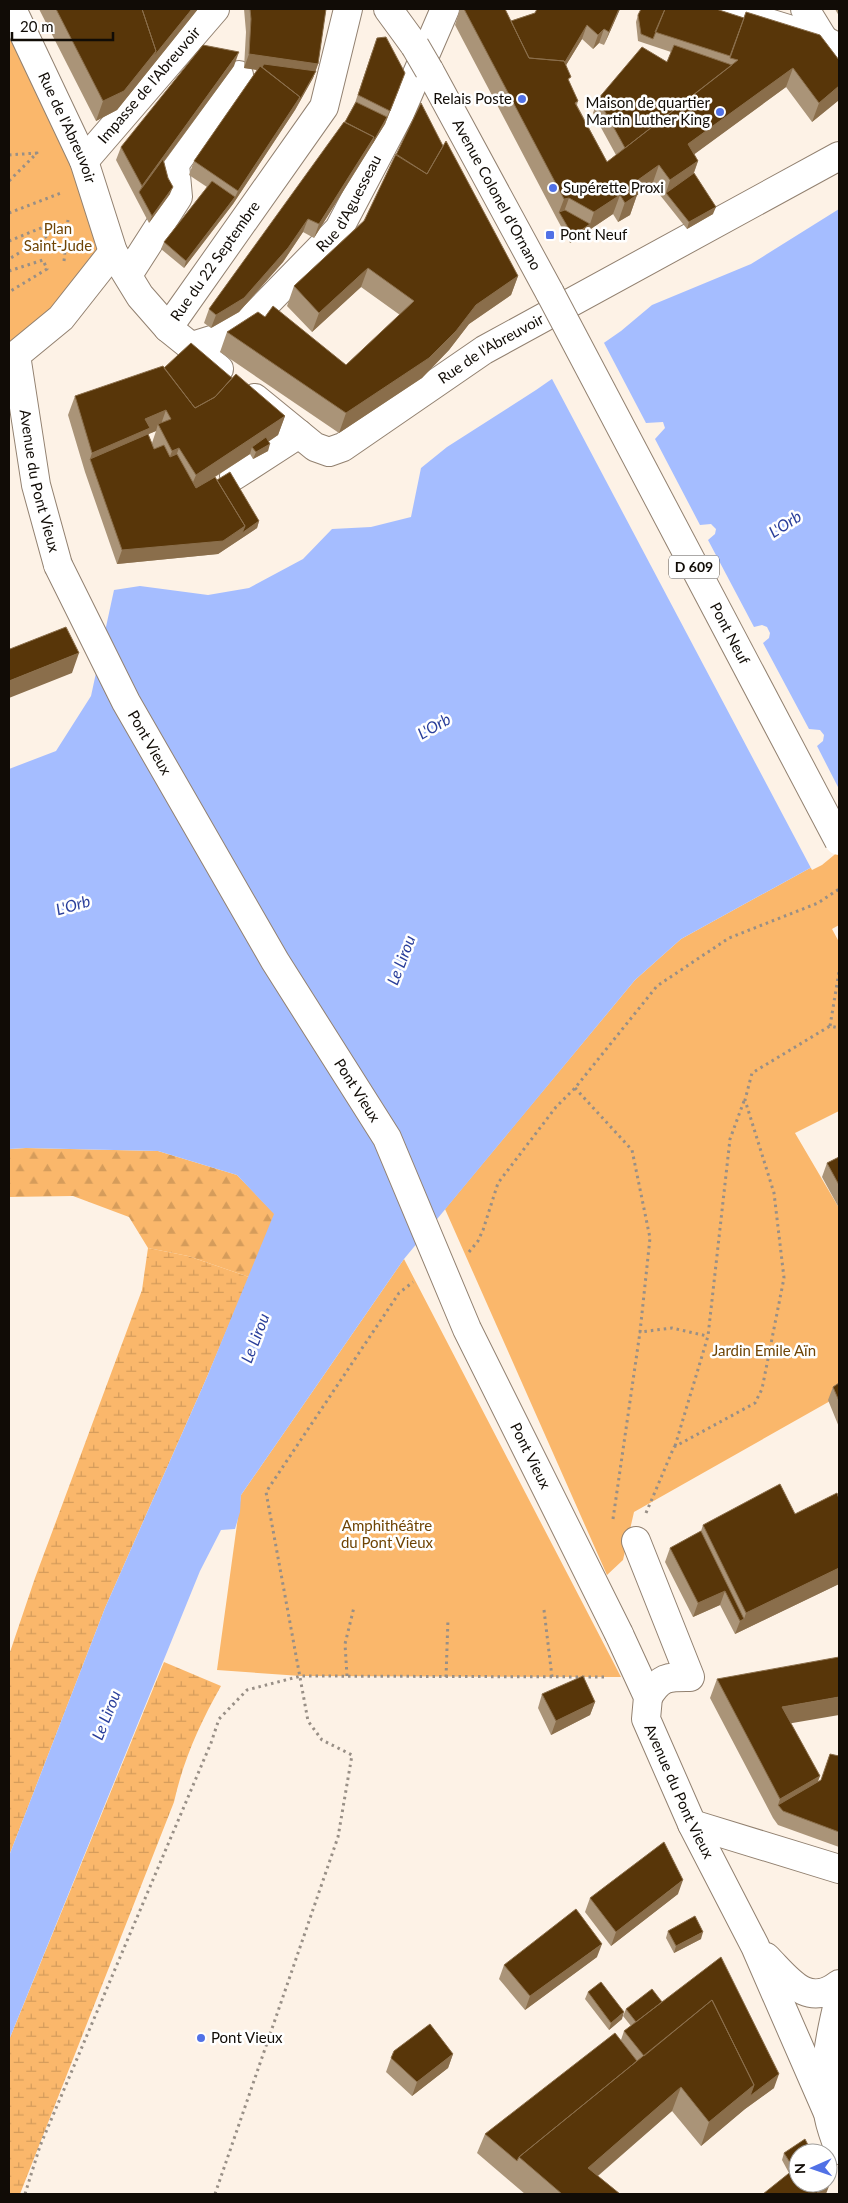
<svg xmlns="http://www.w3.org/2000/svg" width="848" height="2203" viewBox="0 0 848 2203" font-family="Lato,sans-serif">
	<defs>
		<pattern id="forest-firs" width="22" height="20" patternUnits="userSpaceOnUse" patternTransform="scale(1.25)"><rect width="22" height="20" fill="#fab76b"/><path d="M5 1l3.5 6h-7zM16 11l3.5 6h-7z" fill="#d59c5b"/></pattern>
		<pattern id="wetland-marsh" width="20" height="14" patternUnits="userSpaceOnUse" patternTransform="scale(1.25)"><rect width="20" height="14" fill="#fab76b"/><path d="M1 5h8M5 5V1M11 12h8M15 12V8" fill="none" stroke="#d59c5b"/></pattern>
	</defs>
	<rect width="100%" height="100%" fill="#fdf2e6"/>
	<path fill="#fab76b" d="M 9,13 L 113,252 L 9,356 Z
		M 839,847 L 839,925 L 832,929 L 839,942 L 839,1111 L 795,1133 L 839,1208 L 839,1396 L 634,1512 L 623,1560 L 607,1575 L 445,1209 L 635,980 L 681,939 L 821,862 Z
		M 404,1259 L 621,1677 L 301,1676 L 217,1670 L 241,1495 Z"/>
	<path fill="url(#forest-firs)" d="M 26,1148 L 158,1151 L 237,1175 L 275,1214 L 249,1277 L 188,1256 L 148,1248 L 129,1217 L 73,1196 L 9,1197 L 9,1149 Z"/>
	<path fill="url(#wetland-marsh)" d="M 148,1248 L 188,1256 L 249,1277 L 207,1377 L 105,1608 L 9,1856 L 9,1655 L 35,1578 L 142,1290 Z
		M 164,1662 L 221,1686 C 200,1723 183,1761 174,1802 L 20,2194 L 9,2194 L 9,2040 Z"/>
	<path fill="#a5bdff" d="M 839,209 L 839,847 L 821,862 L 681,939 L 635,980 L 404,1259 L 241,1495 L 240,1512 L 235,1529 L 221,1530 L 200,1571 L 9,2040 L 9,1856 L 105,1608 L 207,1377 L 274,1214 L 237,1175 L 158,1151 L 26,1148 L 9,1149 L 9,769 L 56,751 L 91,696 L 114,590 L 140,586 L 208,595 L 249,588 L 303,559 L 332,529 L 371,527 L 411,517 L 421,468 L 447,447 L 536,390 L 621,331 L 652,305 L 751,264 Z"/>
	<path fill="#fdf2e6" d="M 603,341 L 646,423 L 663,422 L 665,428 L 655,439 L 700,525 L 711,524 L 716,529 L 715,534 L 708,540 L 754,627 L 762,625 L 767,627 L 770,633 L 769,638 L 763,643 L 809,729 L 820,730 L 824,735 L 823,741 L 817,746 L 839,789 L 839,851 L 822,865 L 812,870 L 551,377 Z"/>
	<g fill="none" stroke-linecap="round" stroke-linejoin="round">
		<g stroke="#928170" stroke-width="30">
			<g id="minor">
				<path id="s1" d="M 12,9 L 84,161 L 113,252 L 140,296 L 168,328 L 219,369"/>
				<path d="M 723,9 L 824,40 L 839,48"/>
				<path d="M 805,9 L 824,40"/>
				<path id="s2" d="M 84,161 L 215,9"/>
				<path d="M 128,275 L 178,197 L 175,164 L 239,75"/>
				<path id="s3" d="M 168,328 L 324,107 L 348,9"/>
				<path id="s4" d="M 192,346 L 224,336 L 254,316 L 339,229 L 400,113 L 445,9"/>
				<path id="s5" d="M 16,355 L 36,485 L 58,565"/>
				<path d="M 9,372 L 16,355 L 61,318 L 113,252"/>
				<path id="s6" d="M 255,398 L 315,447 L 329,452 L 343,447 L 484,350 L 839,156"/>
				<path d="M 234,476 L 299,434"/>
				<path d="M 636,1541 L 690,1677 C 668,1677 661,1676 648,1697"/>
				<path id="s7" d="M 619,1634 L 648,1697 L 646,1719 L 692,1824 L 755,1946 L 827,2111"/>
				<path d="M 692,1824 L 839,1869"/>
				<path d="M 766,1957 C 788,1979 807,2009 839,1984"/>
			</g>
		</g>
		<g stroke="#928170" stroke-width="30">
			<g id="major">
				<path d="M 388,9 L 415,46"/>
				<path id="s8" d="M 429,70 L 550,293"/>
				<path d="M 839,1999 C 830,2036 822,2074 828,2112 C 829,2124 835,2138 839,2150"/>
			</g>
		</g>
		<path stroke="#988f86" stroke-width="3" stroke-dasharray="2.5 4" stroke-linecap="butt" d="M 9,155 L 37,153 L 9,181
			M 9,213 L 61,193
			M 9,241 L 46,226 L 49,235 L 9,259
			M 64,261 L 68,220
			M 9,271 L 43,260 L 47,269 L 9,292
			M 830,1026 L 839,972
			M 575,1088 L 632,1150 L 650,1238 L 640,1332 L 672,1328 L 707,1336
			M 469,1252 L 478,1241 L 483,1230 L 498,1183 L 556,1107 L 575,1088 L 657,986 L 729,938 L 818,903 L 839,889
			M 675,1446 L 708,1336 L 730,1139 L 744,1101
			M 646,1513 L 674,1447 L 755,1403 L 762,1389 L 784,1278 L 774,1193 L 745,1100 L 752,1073 L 830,1026 L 839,1028
			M 613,1519 L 640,1332
			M 544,1610 L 552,1677
			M 347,1676 L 345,1644 L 354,1607
			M 446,1677 L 448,1619
			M 25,2194 L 40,2146 L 211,1743 L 219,1719 L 247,1690 L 301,1676 L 605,1677
			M 215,2194 L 338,1837 L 352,1755 L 322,1740 L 308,1721 L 266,1492 L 399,1293 L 413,1282"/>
		<use href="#minor" stroke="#fff" stroke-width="28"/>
		<use href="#major" stroke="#fff" stroke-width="28"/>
		<g stroke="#928170" stroke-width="30" stroke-linecap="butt">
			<g id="minor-bridge">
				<path id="s9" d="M 58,565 L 126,702 L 275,961 L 387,1138 L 467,1329 L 619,1634"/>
			</g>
		</g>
		<g stroke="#928170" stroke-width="30" stroke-linecap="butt">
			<g id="major-bridge">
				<path d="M 415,46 L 429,70"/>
				<path id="s10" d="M 550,293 L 839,841"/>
			</g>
		</g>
		<use href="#minor-bridge" stroke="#fff" stroke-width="28"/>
		<use href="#major-bridge" stroke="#fff" stroke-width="28"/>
	</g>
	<path fill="#aa9478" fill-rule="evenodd" d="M 39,9 L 198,9 L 117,110 L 96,121 Z
		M 244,9 L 326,9 L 318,64 L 313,78 L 295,110 L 233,204 L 184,268 L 161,249 L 164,242 L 207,187 L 189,175 L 194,161 L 257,70 L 244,68 L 246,32 Z
		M 460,9 L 505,9 L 511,21 L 535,13 L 537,9 L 620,9 L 604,45 L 599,43 L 593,49 L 582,39 L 566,65 L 569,82 L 578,101 L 577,105 L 607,162 L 616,155 L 593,113 L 598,99 L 667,62 L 671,52 L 638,41 L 636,22 L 638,15 L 839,60 L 839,100 L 812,122 L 786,87 L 694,154 L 698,161 L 694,173 L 713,214 L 687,229 L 652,185 L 637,195 L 630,215 L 618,222 L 613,214 L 570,243 L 557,219 L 455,25 Z
		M 835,9 L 839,9 L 839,16 Z
		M 372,52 L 400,87 L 385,124 L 314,238 L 303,232 L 283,262 L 239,312 L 211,328 L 204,323 L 209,309 L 345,122 L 355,103 Z
		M 234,66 L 164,162 L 170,194 L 149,223 L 116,160 L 121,147 Z
		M 443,146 L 518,276 L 511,295 L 469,324 L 449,350 L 422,378 L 339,433 L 220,352 L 227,332 L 265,317 L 346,365 L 400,315 L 361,287 L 312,332 L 287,306 L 294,286 Z
		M 164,368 L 232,378 L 285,416 L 278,435 L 269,441 L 268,451 L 253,459 L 250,454 L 215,477 L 217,480 L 259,521 L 257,528 L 218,554 L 117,564 L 85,472 L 68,415 L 75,396 ZM 156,431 L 152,443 L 148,434 Z
		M 839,1157 L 839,1208 L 822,1177 L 827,1163 Z
		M 839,1383 L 839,1427 L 828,1400 L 833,1387 Z
		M 839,1499 L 839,1584 L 735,1634 L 720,1605 L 693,1617 L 665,1562 L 670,1548 L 701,1531 L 703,1525 L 795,1514 Z
		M 717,1679 L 791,1724 L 818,1782 L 821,1781 L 830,1754 L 839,1756 L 839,1847 L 778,1825 L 773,1818 L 710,1698 Z
		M 542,1694 L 595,1702 L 590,1715 L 551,1735 L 538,1708 Z
		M 678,1894 L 611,1946 L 585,1912 L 590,1898 Z
		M 668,1931 L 701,1939 L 674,1953 L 666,1938 Z
		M 597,1957 L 525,2010 L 499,1979 L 504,1965 Z
		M 588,1992 L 622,2019 L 609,2030 L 585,1999 Z
		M 662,2002 L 774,2088 L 745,2109 L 701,2146 L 672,2111 L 598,2176 L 620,2194 L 525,2194 L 477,2153 L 485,2134 L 621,2040 L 624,2031 L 631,2026 L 623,2016 L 626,2009 Z
		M 453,2054 L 448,2068 L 412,2096 L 386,2072 L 391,2058 Z
		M 784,2153 L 826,2194 L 789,2173 L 782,2160 Z"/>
	<path fill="#8a6e4b" d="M 192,9 L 198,9 L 117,110 L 96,121 L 103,101 L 156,51 Z
		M 619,9 L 620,9 L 604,45 L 609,32 Z
		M 587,25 L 582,39 L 557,80 L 522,77 Z
		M 604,29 L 599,43 L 593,49 L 598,35 Z
		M 239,52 L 234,66 L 140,194 L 139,192 L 142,186 Z
		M 249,54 L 318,64 L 313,78 L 295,110 L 233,204 L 184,268 L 186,261 L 235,197 L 238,191 L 312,78 L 244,68 Z
		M 793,68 L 786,87 L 681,164 L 688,144 Z
		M 405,73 L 385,124 L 314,238 L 319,224 L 374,137 L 387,117 Z
		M 839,86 L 839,100 L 812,122 L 819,103 Z
		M 698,161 L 691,180 L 666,193 L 670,180 Z
		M 659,165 L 652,185 L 636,196 L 637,195 L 630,215 L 618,222 L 631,185 Z
		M 173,187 L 170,194 L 149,223 L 152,216 Z
		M 620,195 L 613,214 L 570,243 L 573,236 L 590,224 L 594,212 Z
		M 569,198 L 562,217 L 559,212 L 564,199 Z
		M 716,207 L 713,214 L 687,229 L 689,222 Z
		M 308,219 L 303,232 L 283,262 L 239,312 L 211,328 L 216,315 Z
		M 368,268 L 361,287 L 312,332 L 319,313 Z
		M 518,276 L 511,295 L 469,324 L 449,350 L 422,378 L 339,433 L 346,413 L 476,305 Z
		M 166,410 L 160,427 L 158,424 L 156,431 L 90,459 L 92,453 L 145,419 Z
		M 285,416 L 278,435 L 255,451 L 252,447 L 250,454 L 188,494 L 196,475 Z
		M 270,444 L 268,451 L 253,459 L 256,452 Z
		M 179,448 L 172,467 L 165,470 L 172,451 Z
		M 259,521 L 257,528 L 218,554 L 117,564 L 122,550 L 245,526 Z
		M 79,653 L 72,673 L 9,698 L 9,681 Z
		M 839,1568 L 839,1584 L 735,1634 L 740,1621 L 744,1619 L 746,1613 Z
		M 725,1591 L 720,1605 L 693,1617 L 698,1603 Z
		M 839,1697 L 839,1715 L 775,1726 L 782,1707 Z
		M 595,1702 L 590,1715 L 551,1735 L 556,1721 Z
		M 820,1776 L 813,1796 L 778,1805 L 780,1799 Z
		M 683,1880 L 678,1894 L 611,1946 L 616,1932 Z
		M 703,1932 L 701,1939 L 674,1953 L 676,1946 Z
		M 602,1944 L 597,1957 L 525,2010 L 530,1996 Z
		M 624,2012 L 622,2019 L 609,2030 L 611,2023 Z
		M 453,2054 L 448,2068 L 412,2096 L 417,2082 Z
		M 779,2074 L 774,2088 L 745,2109 L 701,2146 L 709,2122 L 754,2085 Z
		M 681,2087 L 672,2111 L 579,2192 L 588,2168 Z
		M 831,2181 L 826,2194 L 816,2194 Z"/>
	<path fill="#583609" stroke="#8a6e4b" d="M 56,9 L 142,9 L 156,51 L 124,91 L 103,101 Z
		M 142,9 L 192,9 L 154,56 L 156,51 Z
		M 250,9 L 326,9 L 318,64 L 249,54 L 251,19 Z
		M 464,9 L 505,9 L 529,58 L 564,61 L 571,77 L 568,79 L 578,101 L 575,103 L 607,162 L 738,60 L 730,58 L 746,12 L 820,35 L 839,60 L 839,86 L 819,103 L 793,68 L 688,144 L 698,161 L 670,180 L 659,165 L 631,185 L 637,195 L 625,203 L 620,195 L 594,212 L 569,198 L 564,199 Z
		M 537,9 L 619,9 L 609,32 L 604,29 L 598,35 L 587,25 L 565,62 L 564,61 L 529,58 L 511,21 L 535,13 Z
		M 641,9 L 665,9 L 653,39 L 641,34 L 638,15 Z
		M 665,9 L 716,9 L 744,18 L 730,56 L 655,32 Z
		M 386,37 L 405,73 L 390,111 L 358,95 L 377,38 Z
		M 203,45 L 239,52 L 142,186 L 121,147 Z
		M 674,45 L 732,65 L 625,148 L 598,99 L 642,47 L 667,62 Z
		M 264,64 L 316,71 L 298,103 L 300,97 L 262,67 Z
		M 260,66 L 300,97 L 238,191 L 194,161 Z
		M 356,102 L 387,117 L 372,144 L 374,137 L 345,122 Z
		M 421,103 L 443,146 L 427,174 L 396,155 Z
		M 344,122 L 374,137 L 319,224 L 308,219 L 288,248 L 244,298 L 216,315 L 209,309 Z
		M 446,141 L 518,276 L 476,305 L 456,331 L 429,358 L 346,413 L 227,332 L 258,312 L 265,317 L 273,306 L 346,365 L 414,301 L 368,268 L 319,313 L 294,286 L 364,221 L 396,154 L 427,174 Z
		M 163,159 L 168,178 L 173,187 L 152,216 L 139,192 Z
		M 694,173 L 716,207 L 689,222 L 666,193 Z
		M 212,181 L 235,197 L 186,261 L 164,242 Z
		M 565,210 L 590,224 L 573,236 L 559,212 Z
		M 191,343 L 232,378 L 215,397 L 195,408 L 164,368 Z
		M 163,366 L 195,408 L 215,397 L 236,374 L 285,416 L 196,475 L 179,448 L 172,451 L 158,424 L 171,419 L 166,410 L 145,419 L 150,428 L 92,453 L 75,396 Z
		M 148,434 L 154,449 L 164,445 L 170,457 L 177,454 L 196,488 L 215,477 L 245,526 L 223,541 L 122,550 L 90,459 Z
		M 266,437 L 270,444 L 256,452 L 252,447 Z
		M 230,472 L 259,521 L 242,533 L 245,526 L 217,480 Z
		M 66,627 L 79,653 L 9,681 L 9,647 L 10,649 Z
		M 839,1157 L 839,1185 L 827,1163 Z
		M 839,1383 L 839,1401 L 833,1387 Z
		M 780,1484 L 795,1514 L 837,1493 L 839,1499 L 839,1568 L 746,1613 L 703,1525 Z
		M 701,1531 L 744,1619 L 740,1621 L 725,1591 L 698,1603 L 670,1548 Z
		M 839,1657 L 839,1697 L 782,1707 L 820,1776 L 780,1799 L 717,1679 Z
		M 583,1676 L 595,1702 L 556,1721 L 542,1694 Z
		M 830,1754 L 839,1756 L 839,1832 L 783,1811 L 778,1805 L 821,1780 Z
		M 664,1842 L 683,1880 L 616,1932 L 590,1898 Z
		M 576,1909 L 602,1944 L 530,1996 L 504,1965 Z
		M 695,1916 L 703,1932 L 676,1946 L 668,1931 Z
		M 721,1957 L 779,2074 L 750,2096 L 754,2085 L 712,2000 L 644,2056 L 624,2031 Z
		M 601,1982 L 624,2012 L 611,2023 L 588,1992 Z
		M 652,1989 L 662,2002 L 636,2022 L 626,2009 Z
		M 712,2000 L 754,2085 L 709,2122 L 681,2087 L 588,2168 L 620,2194 L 562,2194 L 519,2157 Z
		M 430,2024 L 453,2054 L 417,2082 L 391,2058 L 394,2051 Z
		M 615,2033 L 637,2061 L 519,2157 L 517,2161 L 485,2134 Z
		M 805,2139 L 812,2153 L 798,2153 L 798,2166 L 794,2169 L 784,2153 Z
		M 798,2166 L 798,2183 L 828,2183 L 828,2175 L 831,2181 L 816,2194 L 763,2194 Z"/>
	<g fill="#5171e6" stroke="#fff" stroke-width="2">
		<circle cx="522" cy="99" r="5"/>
		<circle cx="720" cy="112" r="5"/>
		<circle cx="553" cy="188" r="5"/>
		<rect x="545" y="230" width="10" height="10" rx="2.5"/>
		<circle cx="201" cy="2038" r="5"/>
	</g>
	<g text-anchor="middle" stroke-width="5" stroke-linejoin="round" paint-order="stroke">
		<rect fill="#fff" stroke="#585551" stroke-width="1" x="669" y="555.5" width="50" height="23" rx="4"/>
		<g font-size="14" font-weight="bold" fill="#110c06">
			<text x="694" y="572">D 609</text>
		</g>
		<g font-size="15" fill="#110c06" stroke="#fff">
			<text dy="5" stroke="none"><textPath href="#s2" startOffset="100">Impasse de l'Abreuvoir</textPath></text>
			<text dy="5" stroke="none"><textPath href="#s1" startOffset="131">Rue de l'Abreuvoir</textPath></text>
			<text dy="5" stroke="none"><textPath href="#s8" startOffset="142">Avenue Colonel d'Ornano</textPath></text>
			<text dy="5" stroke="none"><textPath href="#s4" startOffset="218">Rue d'Aguesseau</textPath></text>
			<text dy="5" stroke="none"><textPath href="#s3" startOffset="82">Rue du 22 Septembre</textPath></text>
			<text dy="5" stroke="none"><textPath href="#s6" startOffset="285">Rue de l'Abreuvoir</textPath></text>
			<text dy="5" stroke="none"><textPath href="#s5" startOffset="128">Avenue du Pont Vieux</textPath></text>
			<text dy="5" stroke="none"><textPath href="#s10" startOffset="385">Pont Neuf</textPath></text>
			<text dy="5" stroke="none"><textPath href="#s9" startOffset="200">Pont Vieux</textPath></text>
			<text dy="5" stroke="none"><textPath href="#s9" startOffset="605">Pont Vieux</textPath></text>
			<text dy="5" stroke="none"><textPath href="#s9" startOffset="1010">Pont Vieux</textPath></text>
			<text dy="5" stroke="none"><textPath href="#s7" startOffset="171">Avenue du Pont Vieux</textPath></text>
		</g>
		<g font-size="15" fill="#110c06" stroke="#fff" text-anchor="start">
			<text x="512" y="104" text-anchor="end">Relais Poste</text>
			<text x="710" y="108" text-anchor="end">Maison de quartier<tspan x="710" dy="17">Martin Luther King</tspan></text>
			<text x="563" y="193">Supérette Proxi</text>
			<text x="560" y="240">Pont Neuf</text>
			<text x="211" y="2043">Pont Vieux</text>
		</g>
		<g font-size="15" fill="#6f4404" stroke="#fff">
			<text x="58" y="234">Plan<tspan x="58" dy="17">Saint-Jude</tspan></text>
			<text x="764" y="1356">Jardin Emile Aïn</text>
			<text x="387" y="1531">Amphithéâtre<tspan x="387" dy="17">du Pont Vieux</tspan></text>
		</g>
		<g font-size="16" font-style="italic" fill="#2a3f9b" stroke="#fff">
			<text transform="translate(785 524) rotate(-33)" y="6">L'Orb</text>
			<text transform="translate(434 726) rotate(-30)" y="6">L'Orb</text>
			<text transform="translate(73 905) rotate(-16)" y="6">L'Orb</text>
			<text transform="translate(401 960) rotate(-69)" y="6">Le Lirou</text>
			<text transform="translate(255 1338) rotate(-69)" y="6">Le Lirou</text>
			<text transform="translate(106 1715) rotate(-68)" y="6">Le Lirou</text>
		</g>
	</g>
	<rect width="848" height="2203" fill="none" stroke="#110c06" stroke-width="20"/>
	<g transform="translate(813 2168) rotate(268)"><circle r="24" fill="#ffffff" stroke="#a09e9b"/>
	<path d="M0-4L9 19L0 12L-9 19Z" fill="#5171e6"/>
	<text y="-8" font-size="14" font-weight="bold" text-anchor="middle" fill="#110c06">N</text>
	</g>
	<path d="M12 32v8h101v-8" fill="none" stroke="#110c06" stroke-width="2.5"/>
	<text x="20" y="32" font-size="15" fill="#110c06" stroke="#ffffff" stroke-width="4" paint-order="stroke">20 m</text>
</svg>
